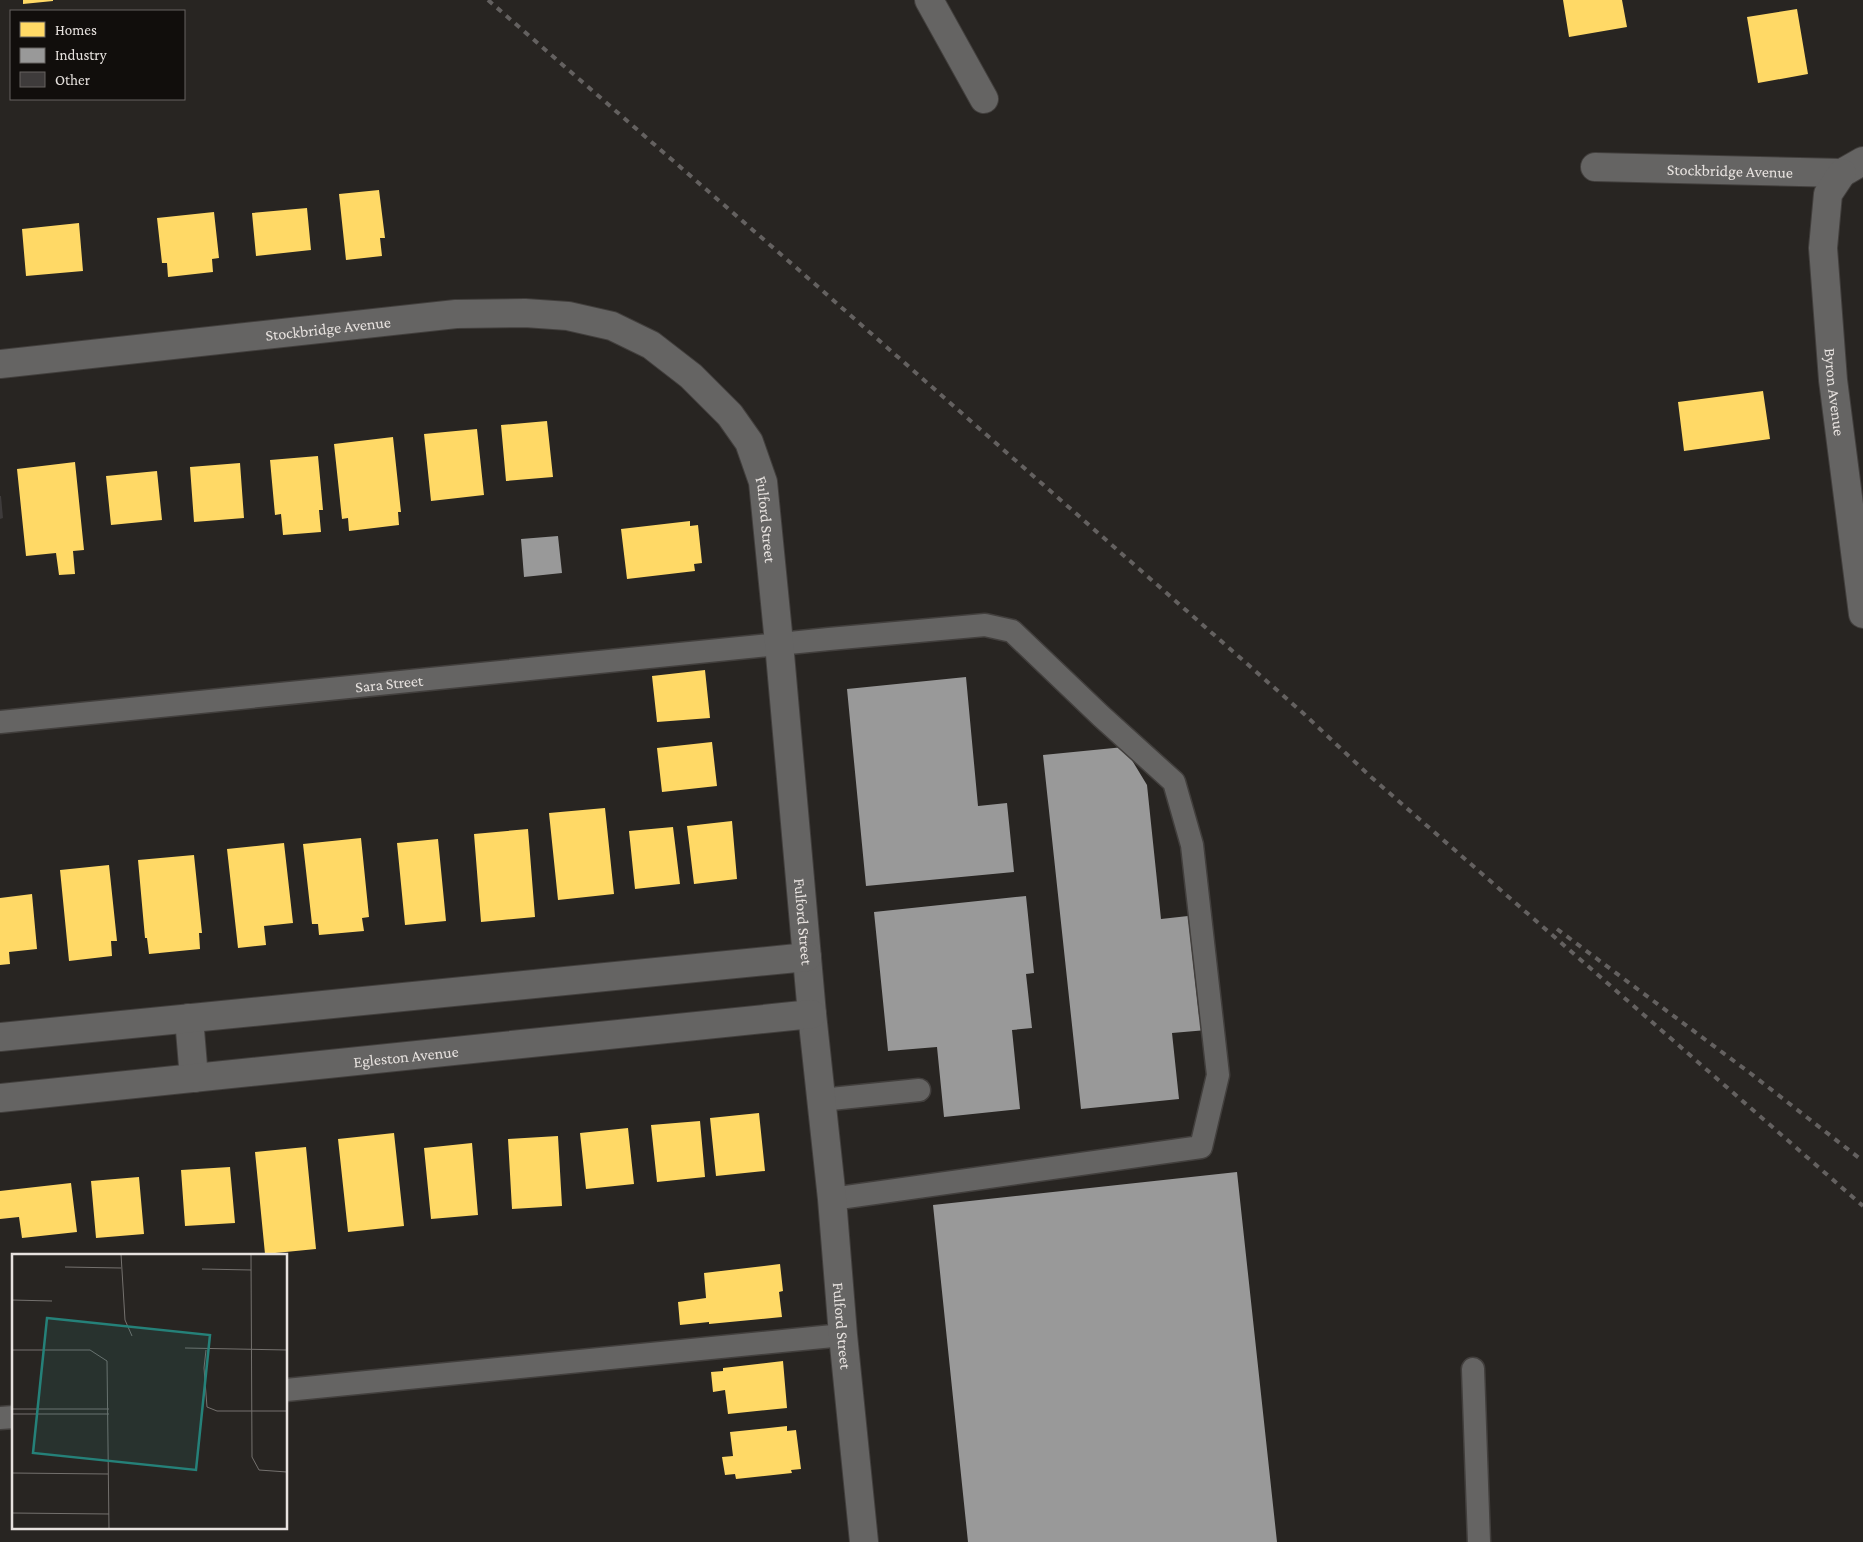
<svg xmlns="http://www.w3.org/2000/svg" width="1863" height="1542" viewBox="0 0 1863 1542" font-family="'Crimson Pro',serif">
	<rect width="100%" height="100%" fill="#282522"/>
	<path fill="#ffd966" d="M 23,0 L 53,0 L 53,1 L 23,4 Z
		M 1563,0 L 1622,0 L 1627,27 L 1569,37 Z
		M 1797,9 L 1808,74 L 1758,83 L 1747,17 Z
		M 379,190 L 385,238 L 380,238 L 382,256 L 346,260 L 339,194 Z
		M 307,208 L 311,250 L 256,256 L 252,213 Z
		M 214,212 L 219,258 L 212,259 L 213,272 L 168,277 L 167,263 L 162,263 L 157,218 Z
		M 79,223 L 83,271 L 26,276 L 22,229 Z
		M 1763,391 L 1770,439 L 1684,451 L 1678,402 Z
		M 547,421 L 553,477 L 506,481 L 501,425 Z
		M 477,429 L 484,495 L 431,501 L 424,434 Z
		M 393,437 L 401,512 L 398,512 L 399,525 L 349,531 L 348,518 L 342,519 L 334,444 Z
		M 318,456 L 323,510 L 319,510 L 321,532 L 283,535 L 281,514 L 275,515 L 270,460 Z
		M 75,462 L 84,550 L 73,551 L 75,574 L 59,575 L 56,553 L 26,556 L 17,469 Z
		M 240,463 L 244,518 L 194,522 L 190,467 Z
		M 157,471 L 162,520 L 111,525 L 106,476 Z
		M 690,521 L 690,526 L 698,525 L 702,563 L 694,564 L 695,571 L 627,579 L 621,529 Z
		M 705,670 L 710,718 L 657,722 L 652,676 Z
		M 712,742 L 717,786 L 662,792 L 657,748 Z
		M 605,808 L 614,894 L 558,900 L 549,813 Z
		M 732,821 L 737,879 L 694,884 L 687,826 Z
		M 673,827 L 680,884 L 635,889 L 629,831 Z
		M 528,829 L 535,917 L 481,922 L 474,834 Z
		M 361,838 L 369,917 L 362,918 L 364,931 L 319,935 L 318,924 L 312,924 L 303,844 Z
		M 438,839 L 446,921 L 405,925 L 397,843 Z
		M 284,843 L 293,923 L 264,926 L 266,945 L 238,948 L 227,849 Z
		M 194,855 L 202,933 L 199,933 L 200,949 L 149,954 L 147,938 L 145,938 L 138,860 Z
		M 109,865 L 117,941 L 111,941 L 112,956 L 69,961 L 60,870 Z
		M 32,894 L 37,949 L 9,952 L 10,964 L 0,965 L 0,898 Z
		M 759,1113 L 765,1171 L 716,1176 L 710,1118 Z
		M 700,1121 L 705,1177 L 657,1182 L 651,1125 Z
		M 628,1128 L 634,1184 L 586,1189 L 580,1133 Z
		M 394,1133 L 404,1226 L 348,1232 L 338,1139 Z
		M 558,1136 L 562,1206 L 512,1209 L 508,1139 Z
		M 472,1143 L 478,1215 L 431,1219 L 424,1148 Z
		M 306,1147 L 316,1249 L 265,1254 L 255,1152 Z
		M 230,1167 L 235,1223 L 185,1226 L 181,1170 Z
		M 139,1177 L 144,1234 L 96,1238 L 91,1181 Z
		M 71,1183 L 77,1232 L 22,1238 L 19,1217 L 0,1219 L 0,1191 Z
		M 780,1264 L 783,1291 L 779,1292 L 782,1317 L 709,1324 L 709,1322 L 680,1325 L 678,1302 L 706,1298 L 704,1273 Z
		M 783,1361 L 787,1408 L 728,1414 L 725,1390 L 713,1392 L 711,1372 L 723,1371 L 723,1368 Z
		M 787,1426 L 787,1431 L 796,1430 L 801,1469 L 791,1470 L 792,1473 L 736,1479 L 735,1474 L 725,1475 L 722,1457 L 733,1456 L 730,1432 Z"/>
	<path fill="#999" d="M 558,536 L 562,573 L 524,577 L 521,539 Z
		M 966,677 L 978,806 L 1007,803 L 1014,872 L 866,886 L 847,689 Z
		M 1124,747 L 1147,785 L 1161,919 L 1188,916 L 1199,1015 L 1205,1015 L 1207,1030 L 1172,1033 L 1179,1099 L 1081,1109 L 1043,755 Z
		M 1026,896 L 1034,973 L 1026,974 L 1032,1028 L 1012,1030 L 1020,1109 L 944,1117 L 937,1047 L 888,1051 L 874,912 Z
		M 1237,1172 L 1277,1542 L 968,1542 L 933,1205 Z"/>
	<path fill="#3e3b3b" d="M 0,496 L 1,496 L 3,518 L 0,519 Z"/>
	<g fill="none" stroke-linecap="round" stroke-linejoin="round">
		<g stroke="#423f3d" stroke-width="25">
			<g id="service">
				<path id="s1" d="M 0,722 L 829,639 L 985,625 L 1012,631 L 1101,716 L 1174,782 L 1192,845 L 1218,1075 L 1201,1147 L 832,1199"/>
				<path d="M 821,1100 L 919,1090"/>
				<path d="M 1473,1369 L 1479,1542"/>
				<path d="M 286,1390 L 843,1335"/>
				<path d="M 0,1418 L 14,1417"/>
			</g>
		</g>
		<g stroke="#423f3d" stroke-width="30">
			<g id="minor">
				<path d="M 929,0 L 984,99"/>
				<path id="s2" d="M 1595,167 L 1842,173 L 1863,161"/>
				<path id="s3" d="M 1842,173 L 1828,194 L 1823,248 L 1833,380 L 1863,614"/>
				<path id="s4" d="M 0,364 L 456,314 L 525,313 L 568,316 L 612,326 L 651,345 L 691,376 L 730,415 L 749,442 L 763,482 L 779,643 L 812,1014 L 832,1199 L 843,1335 L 864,1542"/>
				<path d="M 189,1018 L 194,1078"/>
				<path d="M 0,1037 L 807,957"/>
				<path id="s5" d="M 0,1098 L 812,1014"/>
			</g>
		</g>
		<use href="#service" stroke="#656463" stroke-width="22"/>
		<use href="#minor" stroke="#656463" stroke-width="28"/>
		<path stroke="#646160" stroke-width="4" stroke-dasharray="6 6" stroke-linecap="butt" d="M 488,0 L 800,271 L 1303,713 L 1371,777 L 1863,1206
			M 1557,929 L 1750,1073 L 1863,1161"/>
	</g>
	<g text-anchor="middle" stroke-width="5" stroke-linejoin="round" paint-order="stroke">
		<g font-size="16" fill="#e7e2df" stroke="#110e0c">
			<text dy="6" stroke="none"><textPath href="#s2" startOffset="135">Stockbridge Avenue</textPath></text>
			<text dy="6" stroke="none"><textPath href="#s4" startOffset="330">Stockbridge Avenue</textPath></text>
			<text dy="6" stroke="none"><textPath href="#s3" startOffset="224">Byron Avenue</textPath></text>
			<text dy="6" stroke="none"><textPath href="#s4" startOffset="878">Fulford Street</textPath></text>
			<text dy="6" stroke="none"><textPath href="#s1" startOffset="391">Sara Street</textPath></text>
			<text dy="6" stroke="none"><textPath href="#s4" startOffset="1282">Fulford Street</textPath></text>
			<text dy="6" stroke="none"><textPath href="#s5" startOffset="408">Egleston Avenue</textPath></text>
			<text dy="6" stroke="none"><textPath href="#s4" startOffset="1688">Fulford Street</textPath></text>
		</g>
	</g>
	<g transform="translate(12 1254)">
		<rect width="275" height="275" fill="#282522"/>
		<path fill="none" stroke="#74716e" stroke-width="1" d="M 109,0 L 113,66 L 120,82M 239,0 L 240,203 L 247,216 L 275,218M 53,13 L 109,14M 190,15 L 239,16M 0,46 L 40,47M 173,94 L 275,96M 0,96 L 78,96 L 95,107 L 97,275M 194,96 L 192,114 L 195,153 L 205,157 L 275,157M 0,155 L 97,155M 0,160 L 97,160M 0,219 L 96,220M 0,259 L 97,260"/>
		<path fill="#258179" fill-opacity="0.15" stroke="#258179" stroke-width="2.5" d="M 35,64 L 198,81 L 184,216 L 21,199 Z"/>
		<rect width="275" height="275" fill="none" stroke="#e7e2df" stroke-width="2.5"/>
	</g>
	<rect x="10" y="10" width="175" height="90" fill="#110e0c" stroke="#676360"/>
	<rect x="20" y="22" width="25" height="15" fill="#ffd966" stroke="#676360"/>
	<text x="55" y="35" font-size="15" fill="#e7e2df">Homes</text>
	<rect x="20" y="48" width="25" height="15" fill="#999999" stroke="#676360"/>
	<text x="55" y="60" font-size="15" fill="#e7e2df">Industry</text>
	<rect x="20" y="72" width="25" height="15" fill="#3e3b3b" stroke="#676360"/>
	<text x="55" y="85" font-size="15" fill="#e7e2df">Other</text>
</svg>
